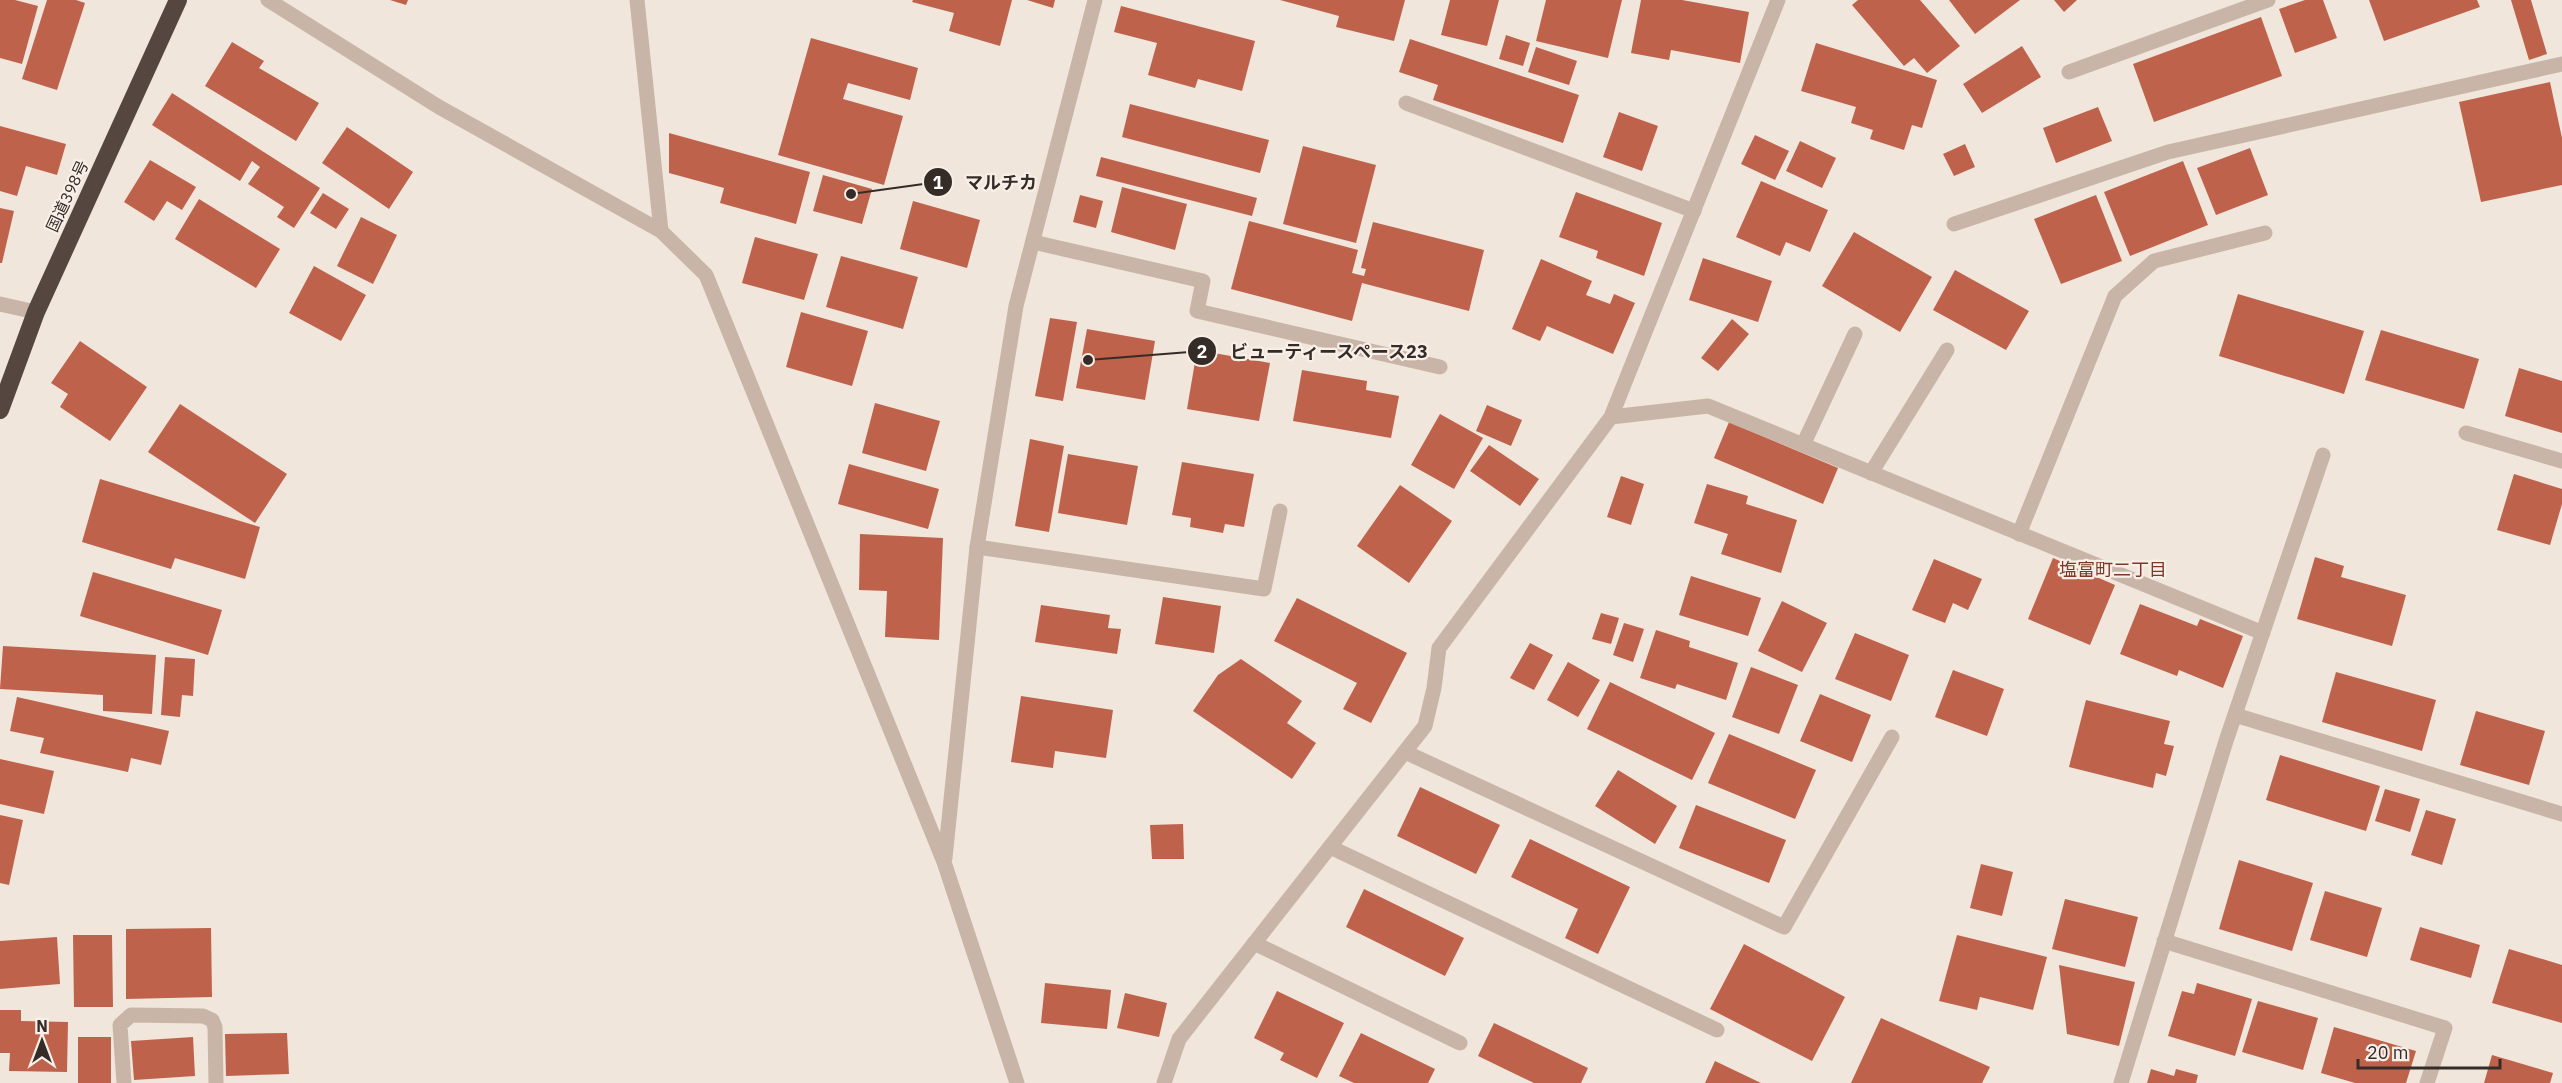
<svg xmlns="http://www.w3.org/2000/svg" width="2562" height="1083" viewBox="0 0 2562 1083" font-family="'IBM Plex Sans','Noto Sans JP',sans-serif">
	<rect width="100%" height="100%" fill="#f0e6dc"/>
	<path fill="#bf624b" d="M 0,0 L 15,0 L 38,6 L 22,64 L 0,58 Z
		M 47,0 L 76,0 L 85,3 L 57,90 L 22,79 Z
		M 390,0 L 408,0 L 406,5 Z
		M 913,0 L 1012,0 L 1000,46 L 949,31 L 954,13 L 912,2 Z
		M 1027,0 L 1055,0 L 1053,8 Z
		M 1280,0 L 1405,0 L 1394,41 L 1336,27 L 1339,16 Z
		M 1450,0 L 1499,0 L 1487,46 L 1441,35 Z
		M 1546,0 L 1622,0 L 1608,58 L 1536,41 Z
		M 1641,0 L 1682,0 L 1749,12 L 1740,63 L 1671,50 L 1669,60 L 1631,53 Z
		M 1858,0 L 1920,0 L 1960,46 L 1927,73 L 1914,58 L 1904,66 L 1852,5 Z
		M 1949,0 L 2020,0 L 1975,34 Z
		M 2054,0 L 2077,0 L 2064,12 Z
		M 2305,0 L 2323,0 L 2337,38 L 2295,53 L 2279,9 Z
		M 2369,0 L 2477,0 L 2480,7 L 2384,41 Z
		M 2511,0 L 2531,0 L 2547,54 L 2529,60 Z
		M 1121,6 L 1255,41 L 1242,91 L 1198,79 L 1195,88 L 1148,75 L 1157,43 L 1114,32 Z
		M 2261,17 L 2282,76 L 2154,122 L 2133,64 Z
		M 1506,35 L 1530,43 L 1523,66 L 1499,59 Z
		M 811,38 L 918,68 L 910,100 L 848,83 L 843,99 L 903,116 L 884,185 L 778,155 Z
		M 1410,39 L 1579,95 L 1563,143 L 1433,100 L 1438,85 L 1399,72 Z
		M 232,42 L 264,61 L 259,68 L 319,103 L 296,141 L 205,86 Z
		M 1816,43 L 1937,80 L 1922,128 L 1912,125 L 1904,150 L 1870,139 L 1873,130 L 1851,123 L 1856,107 L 1801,91 Z
		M 2022,46 L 2041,77 L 1982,113 L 1963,84 Z
		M 1536,47 L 1577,61 L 1569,85 L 1528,72 Z
		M 2550,82 L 2562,138 L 2562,185 L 2481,202 L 2459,102 Z
		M 172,93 L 320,188 L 294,228 L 277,217 L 284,207 L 248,184 L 260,167 L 252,161 L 240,181 L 152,125 Z
		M 1130,104 L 1269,140 L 1260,173 L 1122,137 Z
		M 2098,107 L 2112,141 L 2056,163 L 2043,128 Z
		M 1619,112 L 1658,126 L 1642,171 L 1603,157 Z
		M 0,126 L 66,144 L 57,175 L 26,166 L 17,196 L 0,191 Z
		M 347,127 L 413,172 L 389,209 L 322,163 Z
		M 669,133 L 810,172 L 796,224 L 720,203 L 724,188 L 669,173 Z
		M 1755,135 L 1789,151 L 1775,180 L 1741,164 Z
		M 1800,141 L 1836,158 L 1822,188 L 1786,171 Z
		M 1965,144 L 1975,167 L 1954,176 L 1943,154 Z
		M 1303,146 L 1376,165 L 1356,243 L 1283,224 Z
		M 2250,148 L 2268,195 L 2216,215 L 2197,168 Z
		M 1101,157 L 1257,198 L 1252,216 L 1096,176 Z
		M 150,160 L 196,187 L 182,210 L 167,201 L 154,221 L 124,202 Z
		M 2183,161 L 2208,225 L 2130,256 L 2104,192 Z
		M 823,175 L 872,189 L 862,224 L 813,211 Z
		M 1761,181 L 1828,210 L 1810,252 L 1786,242 L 1780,256 L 1736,237 Z
		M 1122,187 L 1187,204 L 1175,250 L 1111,232 Z
		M 1576,192 L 1662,223 L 1644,276 L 1596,258 L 1598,251 L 1559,237 Z
		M 323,193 L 349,209 L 336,229 L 310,213 Z
		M 1080,195 L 1103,201 L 1096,228 L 1073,222 Z
		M 2096,195 L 2122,261 L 2061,284 L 2034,219 Z
		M 199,199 L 280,249 L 256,288 L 175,239 Z
		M 913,201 L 980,220 L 967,268 L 900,249 Z
		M 0,208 L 14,211 L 2,263 L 0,263 Z
		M 361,217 L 397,235 L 373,284 L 337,266 Z
		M 1249,221 L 1358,250 L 1352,273 L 1364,276 L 1366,269 L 1361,268 L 1373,222 L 1484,250 L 1469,311 L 1362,283 L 1352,321 L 1231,289 Z
		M 1854,232 L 1932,277 L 1900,332 L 1822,286 Z
		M 755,237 L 818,254 L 804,300 L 742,283 Z
		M 841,256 L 918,277 L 903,329 L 826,307 Z
		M 1703,258 L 1772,281 L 1758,322 L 1689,300 Z
		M 1541,259 L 1592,281 L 1586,295 L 1610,304 L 1614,294 L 1635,303 L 1613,354 L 1547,326 L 1540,341 L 1512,329 Z
		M 314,266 L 366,295 L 341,341 L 289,313 Z
		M 1955,270 L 2029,311 L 2006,350 L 1933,310 Z
		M 2238,294 L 2364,331 L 2344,394 L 2219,356 Z
		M 801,312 L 868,331 L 852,386 L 786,367 Z
		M 1050,318 L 1077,322 L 1063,401 L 1035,396 Z
		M 1732,319 L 1749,334 L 1718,371 L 1701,358 Z
		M 1087,329 L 1155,341 L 1145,400 L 1076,388 Z
		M 2381,330 L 2479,359 L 2464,409 L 2365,380 Z
		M 80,341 L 147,387 L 110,441 L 60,407 L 68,394 L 51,383 Z
		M 1197,350 L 1270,363 L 1259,421 L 1187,409 Z
		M 2519,368 L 2562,381 L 2562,433 L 2505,416 Z
		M 1302,370 L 1367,381 L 1366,390 L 1399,396 L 1391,438 L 1293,421 Z
		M 875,403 L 940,421 L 926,471 L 862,453 Z
		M 180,404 L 287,474 L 255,523 L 148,452 Z
		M 1487,405 L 1522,420 L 1511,446 L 1476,431 Z
		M 1440,414 L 1483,438 L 1454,489 L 1411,465 Z
		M 1729,422 L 1838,468 L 1823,504 L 1714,458 Z
		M 1030,439 L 1064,446 L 1049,532 L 1015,526 Z
		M 1489,445 L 1539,479 L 1520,506 L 1470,471 Z
		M 1068,454 L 1138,466 L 1127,525 L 1058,513 Z
		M 1182,462 L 1254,474 L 1244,527 L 1225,524 L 1223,533 L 1190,527 L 1191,518 L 1172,515 Z
		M 849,464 L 939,489 L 928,529 L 838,504 Z
		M 2514,474 L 2562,489 L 2562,504 L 2550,545 L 2497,530 Z
		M 1621,476 L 1644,484 L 1631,525 L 1607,517 Z
		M 100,479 L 260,527 L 245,579 L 175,558 L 171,569 L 82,542 Z
		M 1707,484 L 1748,496 L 1746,504 L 1797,520 L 1781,573 L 1721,554 L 1728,534 L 1694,523 Z
		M 1400,485 L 1452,521 L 1409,583 L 1357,546 Z
		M 860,534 L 943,538 L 939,640 L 885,637 L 887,591 L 859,590 Z
		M 2315,557 L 2344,566 L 2341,577 L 2406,595 L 2392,646 L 2297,619 Z
		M 2053,558 L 2115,585 L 2090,645 L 2028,619 Z
		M 1934,559 L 1982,579 L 1968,610 L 1953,603 L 1945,623 L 1912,610 Z
		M 93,572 L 222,610 L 208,655 L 80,616 Z
		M 1691,576 L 1761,598 L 1748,636 L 1679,615 Z
		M 1163,597 L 1221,606 L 1214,653 L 1155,644 Z
		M 1297,598 L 1407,653 L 1371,723 L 1343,709 L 1357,683 L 1274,641 Z
		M 1782,601 L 1827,623 L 1802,672 L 1758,651 Z
		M 2140,604 L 2197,626 L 2200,619 L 2243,636 L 2223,688 L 2179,670 L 2177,676 L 2120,654 Z
		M 1041,605 L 1110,615 L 1108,628 L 1121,629 L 1117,654 L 1035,642 Z
		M 1601,613 L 1619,618 L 1611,644 L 1592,639 Z
		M 1624,623 L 1644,629 L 1633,662 L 1613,655 Z
		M 1656,630 L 1690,641 L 1689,647 L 1738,663 L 1726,700 L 1677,684 L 1675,689 L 1640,678 Z
		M 1855,633 L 1909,655 L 1891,701 L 1835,679 Z
		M 1530,643 L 1553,655 L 1534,690 L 1510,678 Z
		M 3,646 L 156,655 L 152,714 L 103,711 L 103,695 L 0,689 Z
		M 165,657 L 195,659 L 193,696 L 182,695 L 180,717 L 161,715 Z
		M 1241,659 L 1302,701 L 1287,723 L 1316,743 L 1292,779 L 1193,711 L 1218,675 Z
		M 1568,662 L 1600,680 L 1578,717 L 1547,700 Z
		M 1751,667 L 1798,685 L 1779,734 L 1732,717 Z
		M 1953,670 L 2004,689 L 1987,736 L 1935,717 Z
		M 2336,672 L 2436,700 L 2422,751 L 2322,722 Z
		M 1610,682 L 1715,733 L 1692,780 L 1587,729 Z
		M 1820,694 L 1871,715 L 1852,762 L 1800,741 Z
		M 1021,696 L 1113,710 L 1106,758 L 1055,751 L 1053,768 L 1011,762 Z
		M 17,697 L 169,731 L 161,765 L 131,758 L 128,772 L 40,753 L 44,738 L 10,731 Z
		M 2086,700 L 2170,721 L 2164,744 L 2174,746 L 2166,776 L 2156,773 L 2153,788 L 2069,767 Z
		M 2476,711 L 2545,731 L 2529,785 L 2460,765 Z
		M 1729,734 L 1816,770 L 1795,819 L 1708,783 Z
		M 2280,755 L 2380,786 L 2366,831 L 2266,800 Z
		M 0,759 L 54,771 L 44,814 L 0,804 Z
		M 1618,770 L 1677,806 L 1655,844 L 1595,806 Z
		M 1420,787 L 1500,825 L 1476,874 L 1397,836 Z
		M 2385,789 L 2420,799 L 2410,832 L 2375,821 Z
		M 1696,805 L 1786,840 L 1769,883 L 1679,848 Z
		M 2426,810 L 2456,819 L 2442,865 L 2411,855 Z
		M 0,815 L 23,820 L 9,885 L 0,883 Z
		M 1183,824 L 1184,859 L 1152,859 L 1150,825 Z
		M 1530,839 L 1630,887 L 1598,954 L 1565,938 L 1578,909 L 1511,877 Z
		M 2239,860 L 2313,883 L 2292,951 L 2219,929 Z
		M 1981,864 L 2013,872 L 2002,916 L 1970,908 Z
		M 1364,889 L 1464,938 L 1445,976 L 1346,927 Z
		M 2325,891 L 2382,908 L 2367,957 L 2310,940 Z
		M 2065,899 L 2138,917 L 2125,967 L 2052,949 Z
		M 2420,927 L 2480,945 L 2471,978 L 2410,960 Z
		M 211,928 L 212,997 L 126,999 L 126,929 Z
		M 73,935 L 112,935 L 113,1007 L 74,1007 Z
		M 1957,935 L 2047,957 L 2033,1010 L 1980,997 L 1977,1010 L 1939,1001 Z
		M 57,937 L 60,984 L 0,989 L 0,941 Z
		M 1744,944 L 1845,997 L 1812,1061 L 1710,1009 Z
		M 2509,949 L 2562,965 L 2562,1023 L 2492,1003 Z
		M 2059,965 L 2135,982 L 2119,1046 L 2067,1034 Z
		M 1045,983 L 1111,990 L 1107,1029 L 1041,1023 Z
		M 2197,983 L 2252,999 L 2235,1056 L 2168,1036 L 2182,991 L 2194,994 Z
		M 1277,991 L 1344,1023 L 1317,1078 L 1280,1060 L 1284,1053 L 1254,1038 Z
		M 1125,993 L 1167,1003 L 1159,1037 L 1117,1028 Z
		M 2258,1001 L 2318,1018 L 2303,1070 L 2242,1052 Z
		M 0,1010 L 21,1010 L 21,1021 L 68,1022 L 67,1072 L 9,1071 L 10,1053 L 0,1053 Z
		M 1881,1018 L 1990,1067 L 1982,1083 L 1851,1083 Z
		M 1494,1023 L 1588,1068 L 1581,1083 L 1534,1083 L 1478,1056 Z
		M 2334,1027 L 2416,1051 L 2406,1083 L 2355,1083 L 2321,1073 Z
		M 287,1033 L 289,1074 L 226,1076 L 225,1034 Z
		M 1361,1033 L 1435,1069 L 1428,1083 L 1354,1083 L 1339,1076 Z
		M 78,1037 L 111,1037 L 111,1083 L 78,1083 Z
		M 193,1037 L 195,1076 L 134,1080 L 131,1041 Z
		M 2492,1055 L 2553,1073 L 2550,1083 L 2484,1083 Z
		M 1715,1061 L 1761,1083 L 1705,1083 Z
		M 2151,1069 L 2174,1076 L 2176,1069 L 2198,1075 L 2196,1083 L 2147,1083 Z"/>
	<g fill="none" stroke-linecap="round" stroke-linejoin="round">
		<path stroke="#c8b5a8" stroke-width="15" d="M 2069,72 L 2268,0
			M 1406,103 L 1694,211
			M 1954,224 L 2168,152 L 2562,64
			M 1033,242 L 1203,281 L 1197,311 L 1440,367
			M 2466,433 L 2562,461
			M 1803,445 L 1855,334
			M 1871,473 L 1947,350
			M 2019,534 L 2115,296 L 2154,261 L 2265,233
			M 977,547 L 1264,589 L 1280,511
			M 2235,715 L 2562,814
			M 1405,752 L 1784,927 L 1892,737
			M 1330,847 L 1717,1030
			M 1254,943 L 1460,1043
			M 124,1083 L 120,1025 L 131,1015 L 203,1016 L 212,1020 L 215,1027 L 216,1083"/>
		<path stroke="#c8b5a8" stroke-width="15" d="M 268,0 L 439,107 L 661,231 L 706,275 L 944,862 L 1017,1083
			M 637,0 L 661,231
			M 0,304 L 36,312
			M 1611,417 L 1708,406 L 2263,633
			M 945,858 L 977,547 L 1016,306 L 1095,0
			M 2164,941 L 2445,1028 L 2427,1083
			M 1164,1083 L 1179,1039 L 1425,726 L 1434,688 L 1439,648 L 1611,417 L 1778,0
			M 2121,1083 L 2226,741 L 2323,455"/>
		<path stroke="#564640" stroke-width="18" d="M 0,410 L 36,312 L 178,0"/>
	</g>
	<g text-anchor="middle" stroke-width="4.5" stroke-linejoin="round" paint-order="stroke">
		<g font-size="16" fill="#352c28" stroke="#f8f0e8">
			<text transform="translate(67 196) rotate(-65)" y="6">国道398号</text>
		</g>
		<g font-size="18" fill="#803726" stroke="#f8f0e8">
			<text x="2113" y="576">塩富町二丁目</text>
		</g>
	</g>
	<path fill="none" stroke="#352c28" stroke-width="2" d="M851 194L938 182M1088 360L1202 351"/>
	<g fill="#352c28" stroke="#f8f0e8" stroke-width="2">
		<circle cx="851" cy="194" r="6"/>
		<circle cx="1088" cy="360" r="6"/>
		<circle cx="938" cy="182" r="15"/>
		<circle cx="1202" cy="351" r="15"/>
	</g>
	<g font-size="18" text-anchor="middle" font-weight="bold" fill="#fff">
		<text x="938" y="189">1</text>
		<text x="1202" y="358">2</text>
	</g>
	<g font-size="18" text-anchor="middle" font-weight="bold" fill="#352c28" stroke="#f8f0e8" stroke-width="4.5" stroke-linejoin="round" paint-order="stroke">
		<text x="1001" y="189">マルチカ</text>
		<text x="1329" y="358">ビューティースペース23</text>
	</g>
	<g transform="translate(42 1041)" stroke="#f8f0e8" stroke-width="4.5" paint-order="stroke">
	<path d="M0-4.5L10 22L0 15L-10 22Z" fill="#352c28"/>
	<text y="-9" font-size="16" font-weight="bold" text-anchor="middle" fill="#352c28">N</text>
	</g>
	<path d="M2358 1059v9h142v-9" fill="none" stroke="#352c28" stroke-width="3"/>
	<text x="2367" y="1059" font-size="18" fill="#352c28" stroke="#f8f0e8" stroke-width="4.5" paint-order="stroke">20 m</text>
</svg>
